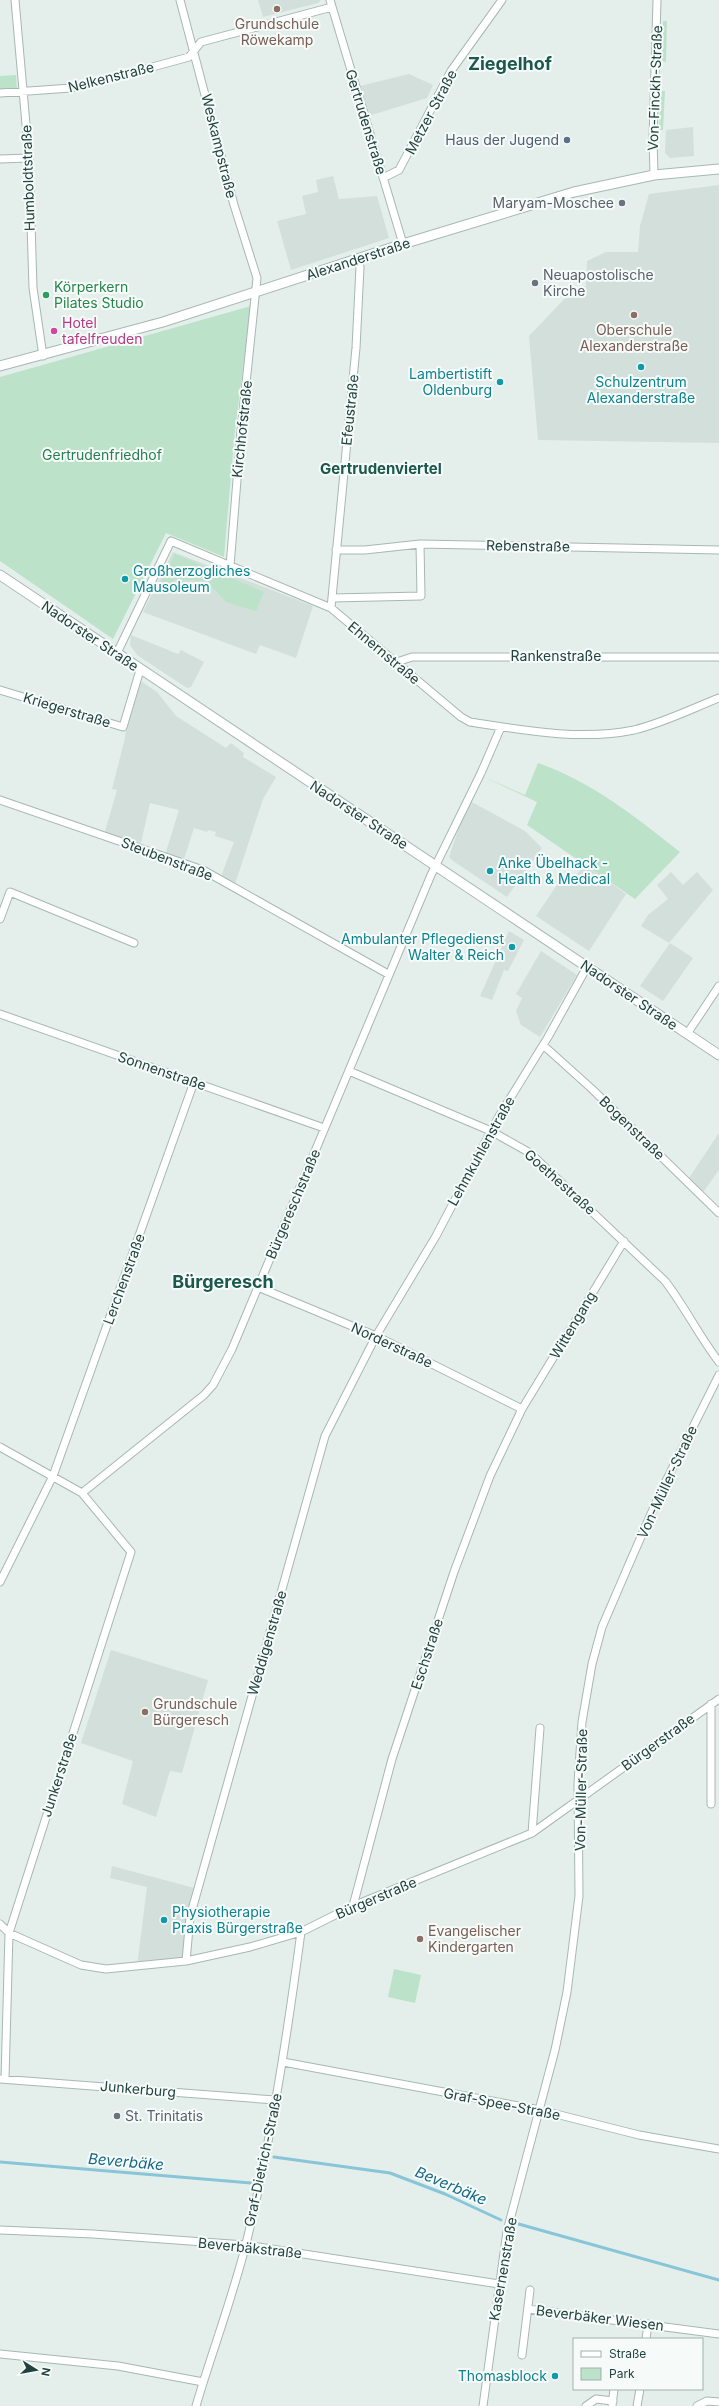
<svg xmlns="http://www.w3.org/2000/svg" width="719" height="2406" viewBox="0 0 719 2406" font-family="Inter,sans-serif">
	<rect width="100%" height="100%" fill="#e4efeb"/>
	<path fill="#d2dfda" d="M 258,0 L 321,0 L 318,3 L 263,17 Z
		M 409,74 L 433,85 L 427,98 L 365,117 L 356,87 Z
		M 693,127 L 694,156 L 670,158 L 665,153 L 666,130 Z
		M 333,176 L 339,199 L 377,196 L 389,238 L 291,270 L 277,221 L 306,214 L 302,196 L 318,192 L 316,180 Z
		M 719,185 L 719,443 L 538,440 L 529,336 L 570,293 L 586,286 L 587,261 L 606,252 L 638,252 L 640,226 L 649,194 Z
		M 173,552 L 313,606 L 296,658 L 260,645 L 256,654 L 143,612 Z
		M 131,635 L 178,654 L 181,650 L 204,662 L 191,687 L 187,688 L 137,655 L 130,645 Z
		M 139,680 L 157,692 L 176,716 L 226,748 L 231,743 L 244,753 L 243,757 L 276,777 L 263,799 L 234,887 L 220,879 L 234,842 L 215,836 L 216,832 L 208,830 L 207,832 L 194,828 L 183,862 L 165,855 L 179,810 L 150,803 L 140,847 L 104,835 L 117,790 L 112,789 L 125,738 L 126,729 L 123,727 Z
		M 468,800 L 525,831 L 542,848 L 507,897 L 453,861 L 449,857 Z
		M 584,864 L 626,894 L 589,951 L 536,916 L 561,879 L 570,885 Z
		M 671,872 L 683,885 L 697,872 L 713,890 L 669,943 L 641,926 L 648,915 L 668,899 L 657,885 Z
		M 509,931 L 524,940 L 508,971 L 504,970 L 492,1000 L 480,996 Z
		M 670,943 L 693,958 L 663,1001 L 640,986 Z
		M 541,951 L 577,975 L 540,1037 L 521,1025 L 516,1011 L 522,998 L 516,994 Z
		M 719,1133 L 719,1170 L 701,1195 L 687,1181 Z
		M 111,1650 L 208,1680 L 182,1773 L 170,1771 L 156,1817 L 122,1804 L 133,1761 L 81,1743 Z
		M 112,1866 L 198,1889 L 186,1961 L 137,1966 L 147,1887 L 110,1878 Z"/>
	<path fill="#bce2c9" d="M 663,21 L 667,21 L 666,62 L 662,61 Z
		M 16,75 L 17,88 L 0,89 L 0,76 Z
		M 661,91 L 665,91 L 663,130 L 659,130 Z
		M 251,306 L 235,430 L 224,557 L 166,533 L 113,639 L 0,561 L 0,377 Z
		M 175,554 L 264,592 L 256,611 L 226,602 L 207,581 L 175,579 L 165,593 L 157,590 Z
		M 538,763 C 592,782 636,817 680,852 L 635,899 L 527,825 L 537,802 L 480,775 L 525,795 Z
		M 394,1969 L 421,1975 L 415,2003 L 388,1997 Z"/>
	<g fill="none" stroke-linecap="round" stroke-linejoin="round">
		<path stroke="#88c5d8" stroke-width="3" d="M 274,2157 L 390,2173 L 445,2194 L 501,2220
			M 0,2162 L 251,2183
			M 515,2223 L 719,2280"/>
		<g stroke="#a6b8b3" stroke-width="9">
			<path id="minor" d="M 15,0 L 29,158 L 33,288 L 43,356
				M 180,0 L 234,205 L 257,278 L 241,431 L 230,566
				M 330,0 L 403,244
				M 0,93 L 71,88 L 90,84 L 189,57 L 201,42 L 332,7
				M 0,159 L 29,158
				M 654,175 L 653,139 L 657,0
				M 383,178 L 399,170 L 451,71 L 502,0
				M 336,550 L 365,550 L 420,544 L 719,550
				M 332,598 L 421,596 L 420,544
				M 331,608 L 356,348 L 360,267 L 357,260
				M 117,653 L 171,541 L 331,608 L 461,717 L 470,722 C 522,730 581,741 634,730 C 663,723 691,709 719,698
				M 394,663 L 412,657 L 719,657
				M 0,690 L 123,727 L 140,670
				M 0,800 L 203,870 L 388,974
				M 0,919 L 10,892 L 134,943
				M 0,1014 L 324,1128
				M 687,1034 L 719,986
				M 543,1045 L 592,1089 L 719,1213
				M 349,1071 L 491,1131 L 530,1153 L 665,1281 C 685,1307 699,1336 719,1362
				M 258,1287 L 376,1336 L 522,1409
				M 0,1447 L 82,1493 L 204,1395 L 213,1385 L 232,1349 L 431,875 L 481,773 L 501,727
				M 0,1582 L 53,1476 L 194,1082
				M 711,1804 L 711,1704
				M 532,1833 L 540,1728
				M 353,1906 L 392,1759 L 454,1572 L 490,1476 L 522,1409 L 624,1241
				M 0,1924 L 9,1933 L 81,1965 L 106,1969 L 186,1961 L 250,1947 L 301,1932 L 353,1906 L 532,1833 L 719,1699
				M 186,1961 L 190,1917 L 325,1436 L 376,1336 L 436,1236 L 498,1118 L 548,1037 L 587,967
				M 283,2062 L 540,2110 L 639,2135 L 719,2149
				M 0,2079 L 275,2100
				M 5,2079 L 9,1933 L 131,1552 L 82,1493
				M 0,2230 L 93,2234 L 245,2245 L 499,2284
				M 528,2309 L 719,2334
				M 646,2339 L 648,2324
				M 0,2354 L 118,2366 L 203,2382
				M 522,2355 L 530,2290
				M 196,2406 C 212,2352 232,2299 246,2244 C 271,2141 287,2037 301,1932
				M 483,2406 L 507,2231 L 555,2050 L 567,1992 L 579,1896 L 578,1783 L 582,1722 L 592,1664 L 602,1627 L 630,1562 L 661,1491 L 719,1375
				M 586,2406 L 596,2399 L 613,2401
				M 612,2406 L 614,2389
				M 637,2406 L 640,2389
				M 697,2406 L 707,2401 L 719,2402"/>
		</g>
		<g stroke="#a6b8b3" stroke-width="11">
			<path id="tertiary" d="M 0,366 L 163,322 L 403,244 L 574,192 L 654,175 L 719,169
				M 0,575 L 719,1055"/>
		</g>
		<use href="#minor" stroke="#fff" stroke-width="7"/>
		<use href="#tertiary" stroke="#fff" stroke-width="9"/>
	</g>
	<g fill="#8d6e63" stroke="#f6fbf9" stroke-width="1.5">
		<circle cx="277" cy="9" r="4"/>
		<circle cx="634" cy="315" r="4"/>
		<circle cx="145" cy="1712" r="4"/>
		<circle cx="420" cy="1939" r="4"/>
	</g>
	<circle fill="#5c6f8a" stroke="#f6fbf9" stroke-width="1.5" cx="567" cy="140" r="4"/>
	<g fill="#6b7280" stroke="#f6fbf9" stroke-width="1.5">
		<circle cx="622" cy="203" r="4"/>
		<circle cx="535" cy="283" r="4"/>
		<circle cx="117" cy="2116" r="4"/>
	</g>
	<circle fill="#2e9e5b" stroke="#f6fbf9" stroke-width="1.5" cx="46" cy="295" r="4"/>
	<circle fill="#d1479c" stroke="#f6fbf9" stroke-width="1.5" cx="54" cy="331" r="4"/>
	<g fill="#0f9aa8" stroke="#f6fbf9" stroke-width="1.5">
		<circle cx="641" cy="367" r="4"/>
		<circle cx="500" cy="382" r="4"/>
		<circle cx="125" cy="579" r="4"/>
		<circle cx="490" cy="871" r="4"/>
		<circle cx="512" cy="947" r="4"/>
		<circle cx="164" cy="1920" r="4"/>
		<circle cx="555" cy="2376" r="4"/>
	</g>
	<g text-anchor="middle" stroke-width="4" stroke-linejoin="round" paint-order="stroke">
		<g font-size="14" fill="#785e54" stroke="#f6fbf9">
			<text x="277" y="29">Grundschule<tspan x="277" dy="16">Röwekamp</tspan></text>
			<text x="634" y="335">Oberschule<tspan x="634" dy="16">Alexanderstraße</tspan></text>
			<text x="153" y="1709" text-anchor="start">Grundschule<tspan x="153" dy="16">Bürgeresch</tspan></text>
			<text x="428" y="1936" text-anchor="start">Evangelischer<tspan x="428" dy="16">Kindergarten</tspan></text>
		</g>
		<g font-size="14" fill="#21433d" stroke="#f6fbf9">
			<text transform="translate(111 77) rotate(-14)" y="5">Nelkenstraße</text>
			<text transform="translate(655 88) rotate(-88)" y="5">Von-Finckh-Straße</text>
			<text transform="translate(431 112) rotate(-62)" y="5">Metzer Straße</text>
			<text transform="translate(366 122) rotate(73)" y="5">Gertrudenstraße</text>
			<text transform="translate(219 146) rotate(76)" y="5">Weskampstraße</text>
			<text transform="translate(28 178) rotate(-92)" y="5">Humboldtstraße</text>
			<text transform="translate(358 259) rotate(-18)" y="5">Alexanderstraße</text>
			<text transform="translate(350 410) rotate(-84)" y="5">Efeustraße</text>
			<text transform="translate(242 429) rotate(-84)" y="5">Kirchhofstraße</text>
			<text transform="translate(528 546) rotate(1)" y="5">Rebenstraße</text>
			<text transform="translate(90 636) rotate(34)" y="5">Nadorster Straße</text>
			<text transform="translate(384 653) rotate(40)" y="5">Ehnernstraße</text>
			<text x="556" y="661">Rankenstraße</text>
			<text transform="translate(67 710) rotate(17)" y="5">Kriegerstraße</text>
			<text transform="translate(359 815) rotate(33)" y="5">Nadorster Straße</text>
			<text transform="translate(167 859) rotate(21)" y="5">Steubenstraße</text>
			<text transform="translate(629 995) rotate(34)" y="5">Nadorster Straße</text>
			<text transform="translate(162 1071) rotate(19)" y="5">Sonnenstraße</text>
			<text transform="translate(632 1128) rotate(44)" y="5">Bogenstraße</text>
			<text transform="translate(481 1151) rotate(-61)" y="5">Lehmkuhlenstraße</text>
			<text transform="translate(560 1182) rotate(42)" y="5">Goethestraße</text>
			<text transform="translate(293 1204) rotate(-67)" y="5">Bürgereschstraße</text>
			<text transform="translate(124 1279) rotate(-70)" y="5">Lerchenstraße</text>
			<text transform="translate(573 1325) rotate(-59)" y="5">Wittengang</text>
			<text transform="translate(392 1345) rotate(25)" y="5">Norderstraße</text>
			<text transform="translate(667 1482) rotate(-65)" y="5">Von-Müller-Straße</text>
			<text transform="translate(267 1643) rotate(-74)" y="5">Weddigenstraße</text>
			<text transform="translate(427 1654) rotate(-72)" y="5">Eschstraße</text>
			<text transform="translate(658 1742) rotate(-36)" y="5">Bürgerstraße</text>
			<text transform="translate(59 1775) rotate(-72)" y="5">Junkerstraße</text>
			<text transform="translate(581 1790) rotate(-89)" y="5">Von-Müller-Straße</text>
			<text transform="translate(376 1898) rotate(-23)" y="5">Bürgerstraße</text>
			<text transform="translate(138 2089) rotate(5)" y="5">Junkerburg</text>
			<text transform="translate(502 2104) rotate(11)" y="5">Graf-Spee-Straße</text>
			<text transform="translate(263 2160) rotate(-78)" y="5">Graf-Dietrich-Straße</text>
			<text transform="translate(250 2248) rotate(6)" y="5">Beverbäkstraße</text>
			<text transform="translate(503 2269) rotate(-80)" y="5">Kasernenstraße</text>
			<text transform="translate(600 2318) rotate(7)" y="5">Beverbäker Wiesen</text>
		</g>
		<g font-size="14" fill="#4e5e75" stroke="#f6fbf9" text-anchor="end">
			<text x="559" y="145">Haus der Jugend</text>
		</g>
		<g font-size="14" fill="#5b616d" stroke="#f6fbf9" text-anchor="start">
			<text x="614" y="208" text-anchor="end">Maryam-Moschee</text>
			<text x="543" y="280">Neuapostolische<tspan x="543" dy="16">Kirche</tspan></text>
			<text x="125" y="2121">St. Trinitatis</text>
		</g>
		<g font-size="14" fill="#27864d" stroke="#f6fbf9" text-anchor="start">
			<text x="54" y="292">Körperkern<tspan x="54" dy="16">Pilates Studio</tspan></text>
		</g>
		<g font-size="14" fill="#b23c85" stroke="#f6fbf9" text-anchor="start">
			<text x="62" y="328">Hotel<tspan x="62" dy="16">tafelfreuden</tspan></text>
		</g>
		<g font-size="14" fill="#0d838f" stroke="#f6fbf9" text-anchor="end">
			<text x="492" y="379">Lambertistift<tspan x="492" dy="16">Oldenburg</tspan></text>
			<text x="641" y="387" text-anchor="middle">Schulzentrum<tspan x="641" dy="16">Alexanderstraße</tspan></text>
			<text x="133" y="576" text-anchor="start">Großherzogliches<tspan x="133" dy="16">Mausoleum</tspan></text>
			<text x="498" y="868" text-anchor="start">Anke Übelhack -<tspan x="498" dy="16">Health &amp; Medical</tspan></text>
			<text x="504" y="944">Ambulanter Pflegedienst<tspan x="504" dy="16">Walter &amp; Reich</tspan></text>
			<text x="172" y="1917" text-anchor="start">Physiotherapie<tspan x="172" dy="16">Praxis Bürgerstraße</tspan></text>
			<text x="547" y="2381">Thomasblock</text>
		</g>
		<g font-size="14" fill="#277e50" stroke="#f6fbf9">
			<text x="102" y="460">Gertrudenfriedhof</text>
		</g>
		<g font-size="15" font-weight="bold" fill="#1b584e" stroke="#f6fbf9">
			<text x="381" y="474">Gertrudenviertel</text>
		</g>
		<g font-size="15" font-style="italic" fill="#156986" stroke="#f6fbf9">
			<text transform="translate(126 2162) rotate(5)" y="5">Beverbäke</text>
			<text transform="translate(451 2186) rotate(23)" y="5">Beverbäke</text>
		</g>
		<g font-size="18" font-weight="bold" fill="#1b584e" stroke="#f6fbf9">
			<text x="510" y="70">Ziegelhof</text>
			<text x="223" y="1288">Bürgeresch</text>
		</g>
	</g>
	<rect x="573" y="2338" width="130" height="52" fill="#f6fbf9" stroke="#a1b1ae"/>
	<rect x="581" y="2351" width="20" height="6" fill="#ffffff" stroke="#a1b1ae"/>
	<text x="609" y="2358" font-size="12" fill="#21433d">Straße</text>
	<rect x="581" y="2368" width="20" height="12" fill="#bce2c9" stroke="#a1b1ae"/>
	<text x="609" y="2378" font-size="12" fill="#21433d">Park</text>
	<g transform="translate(36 2370) rotate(101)" stroke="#f6fbf9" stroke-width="3" paint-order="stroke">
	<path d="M0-3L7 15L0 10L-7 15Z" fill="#21433d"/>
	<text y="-6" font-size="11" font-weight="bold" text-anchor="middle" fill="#21433d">N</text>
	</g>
</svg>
